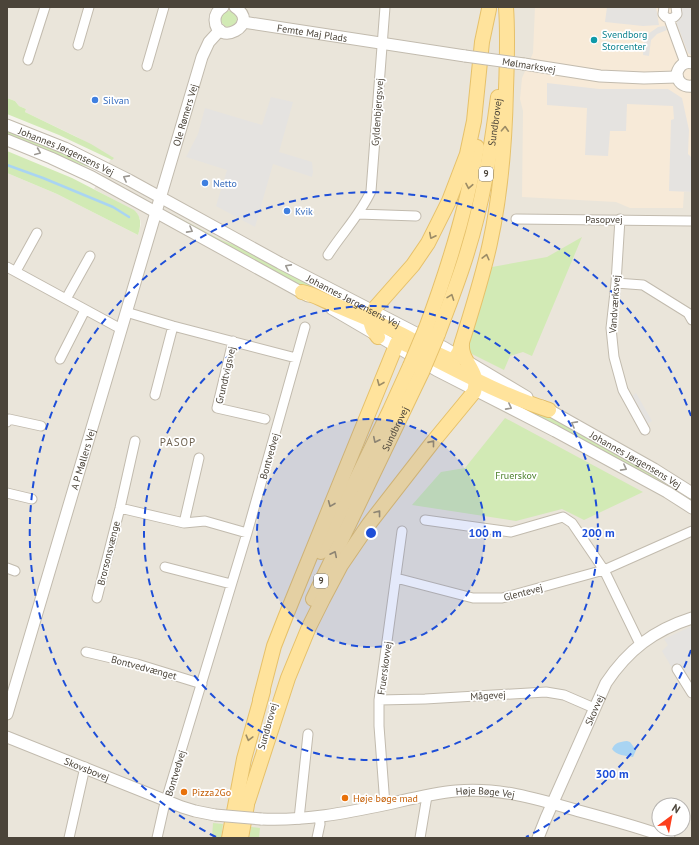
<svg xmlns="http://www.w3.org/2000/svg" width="699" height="845" viewBox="0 0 699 845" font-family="'PT Sans',sans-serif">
	<rect width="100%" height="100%" fill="#f6f3ec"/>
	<path fill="#eae5da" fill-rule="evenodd" d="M 7,7 L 692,7 L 692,838 L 7,838 L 7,173 L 57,194 L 138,235 L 141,224 L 140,219 L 136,212 L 94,189 L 112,157 L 77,137 L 25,112 L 26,109 L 19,106 L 15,101 L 7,98 ZM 659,805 L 683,805 L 683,829 L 659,829 Z"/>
	<path fill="#f7ead8" d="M 535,7 L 692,7 L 692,192 L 684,192 L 683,208 L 630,208 L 616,202 L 522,197 L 523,111 L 520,99 L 522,78 L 533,53 Z"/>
	<path fill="#d2eab5" d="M221 19a8 8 0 1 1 16 0a8 8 0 1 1-16 0Z
		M 7,98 L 15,101 L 19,106 L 26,109 L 25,112 L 91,144 L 119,161 L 114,158 L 112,160 L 59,135 L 7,114 Z
		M 7,129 L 66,153 L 143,192 L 143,194 L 100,171 L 71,161 L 7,135 Z
		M 7,151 L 72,178 L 134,210 C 142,217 141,225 138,235 L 57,194 L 7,173 Z
		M 174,215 L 221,240 L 237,246 L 363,310 L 305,288 L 174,216 Z
		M 582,237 L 532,356 L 523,352 L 510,356 L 504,370 L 470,353 L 467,345 L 492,267 L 547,257 Z
		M 483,388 L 547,414 L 647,469 L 692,498 L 692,502 Z
		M 505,418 L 643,492 L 584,520 L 562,509 L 516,521 L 412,505 L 441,472 L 465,468 Z
		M 213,823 L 223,824 L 221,838 L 212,838 Z
		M 251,827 L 260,828 L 259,838 L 249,838 Z"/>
	<path fill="#e5e3e0" d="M 607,7 L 656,7 L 659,25 L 643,26 L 605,22 Z
		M 679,7 L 692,7 L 692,56 L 688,53 L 676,22 L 681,11 Z
		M 665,26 L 667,30 L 657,34 L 651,40 L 649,56 L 643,55 L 644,43 L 648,34 L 658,27 Z
		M 547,83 L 599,89 L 668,89 L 682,98 L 689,130 L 688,154 L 692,158 L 692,192 L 669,191 L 671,120 L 674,119 L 673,106 L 627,104 L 626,131 L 610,131 L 608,156 L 585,155 L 587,108 L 547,105 Z
		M 271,97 L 293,102 L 279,152 L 312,162 L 313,172 L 312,177 L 273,164 L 255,227 L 216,206 L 227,170 L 186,157 L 198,134 L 205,108 L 262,125 Z
		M 636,393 L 652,421 L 647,424 L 632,396 Z
		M 692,626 L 692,670 L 678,678 L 662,651 L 668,645 L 664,639 Z"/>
	<path fill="#a9d4f2" d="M 627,741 L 630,742 L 636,750 L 633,757 C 626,756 616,755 612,749 C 615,742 620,742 627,741 Z"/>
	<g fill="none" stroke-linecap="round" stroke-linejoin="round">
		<path stroke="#a9d4f2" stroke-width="2.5" d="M 7,165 L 43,178 L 113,207 L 129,217"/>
		<g stroke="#c2bbae" stroke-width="11">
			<path id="minor" d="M 664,7 L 663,14 C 667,20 673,20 677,14 L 676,7
				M 669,19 L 685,63
				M 78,45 L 89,7
				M 28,60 L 45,7
				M 147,66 L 164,7
				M 358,214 L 416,216
				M 516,219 L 692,221
				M 620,219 L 616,283 L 611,328 L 614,357 L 623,390 L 645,430
				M 328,255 C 342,233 360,215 371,191 L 385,7
				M 7,267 L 121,329
				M 16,271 L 37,233
				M 616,283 L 643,285 L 688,313 L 692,320
				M 66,299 L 90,256
				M 126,312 L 173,326 L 296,358
				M 233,341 L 217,408 L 265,419
				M 60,359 L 85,310
				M 155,395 L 173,326
				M 7,422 L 9,419 L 41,426
				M 7,493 L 32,499
				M 120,508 L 184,523 L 205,521 L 247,533
				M 425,520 L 511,532 L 563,517 L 572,523 L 604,570 L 640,644
				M 184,523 L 199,458
				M 165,567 L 231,584
				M 7,568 L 15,571
				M 396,578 L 473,598 L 502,598 L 604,570 L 692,531
				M 97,598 L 120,508 L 135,441
				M 86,652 L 137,664 L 202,684
				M 677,669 L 692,693
				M 379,700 L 425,699 L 546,692 L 564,695 L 594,708
				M 385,805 L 379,726 L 379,700 L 402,531
				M 299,819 L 308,734
				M 69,838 L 85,767
				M 157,838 L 164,807 L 247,533 L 305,327
				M 317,838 L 320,824 L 319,816
				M 420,838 L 427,796"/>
		</g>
		<g stroke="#c2bbae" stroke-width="13">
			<g id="tertiary">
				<path d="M 223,7 C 218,10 215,14 215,20 C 216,48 262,25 235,7"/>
				<path id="s1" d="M 243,22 L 465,56"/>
				<path d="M 692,63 C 684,61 679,66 677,73 C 677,82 683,87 692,86"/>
				<path d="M 524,64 L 600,76 L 644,78 L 677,77"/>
				<path id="s2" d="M 7,125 L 65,148 L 129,180 L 280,263 L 445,348 L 527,397"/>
				<path d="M 7,140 L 51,158 L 92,177 L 308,296"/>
				<path d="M 332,309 L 436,370 L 555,431 L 667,492 L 692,508"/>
				<path id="s3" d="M 542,406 L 654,469 L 692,493"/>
				<path id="s4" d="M 7,714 L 202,57 L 209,42 L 220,30"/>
				<path id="s5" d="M 7,737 L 182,807 L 195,811 L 215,815"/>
				<path id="s6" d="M 261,819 C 304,821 346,813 388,804 C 410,799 433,793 456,791 C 499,787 538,799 579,811 C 609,819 639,827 669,838"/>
				<path id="s7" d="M 538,838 L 546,818 L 606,683 C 628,650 654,630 692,618"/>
			</g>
		</g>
		<g stroke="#e6c16a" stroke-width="16">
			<g id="primary">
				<path d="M 302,292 C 313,294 322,300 333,304 C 361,316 388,326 414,341"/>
				<path d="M 426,328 C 448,269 467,209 477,147"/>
				<path id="s8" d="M 438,334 C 448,307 459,280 467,253 C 483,202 491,149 498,97"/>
				<path d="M 378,337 L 373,330 L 371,324 L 371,319 L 375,308 L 413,265 L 428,243 L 449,201 L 467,154 L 474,121 L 482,42 L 489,9"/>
				<path d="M 438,354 L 451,360 L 454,360 L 459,352 C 470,316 482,280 490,243 C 501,193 505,141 506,89 C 507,62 508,34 506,7"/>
				<path d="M 321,552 L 390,410 L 410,366"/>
				<path id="s9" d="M 313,599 L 422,372"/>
				<path d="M 260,700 L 274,646 L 285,618 L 397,343 L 399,342 L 403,343 C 451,367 498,394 549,410"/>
				<path d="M 248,801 L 288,678 L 309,627 L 323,599 L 341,565 L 369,524 L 432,443 L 474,392 C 481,370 460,363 462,343"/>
				<path d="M 229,838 L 244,759 L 263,691"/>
				<path d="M 241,838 L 247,805"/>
			</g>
		</g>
		<use href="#minor" stroke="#fff" stroke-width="9"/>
		<use href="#tertiary" stroke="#fff" stroke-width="11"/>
		<use href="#primary" stroke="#ffe39c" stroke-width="14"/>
		<g stroke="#c2bbae" stroke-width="13" stroke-linecap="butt">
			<path id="tertiary-bridge" d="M 465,56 L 524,64
				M 215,815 L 261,819"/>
		</g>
		<g stroke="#e6c16a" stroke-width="16" stroke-linecap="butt">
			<path id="primary-bridge" d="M 410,366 L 426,328
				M 422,372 L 438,334"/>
		</g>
		<use href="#tertiary-bridge" stroke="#fff" stroke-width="11"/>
		<use href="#primary-bridge" stroke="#ffe39c" stroke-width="14"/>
	</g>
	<defs><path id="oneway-chevron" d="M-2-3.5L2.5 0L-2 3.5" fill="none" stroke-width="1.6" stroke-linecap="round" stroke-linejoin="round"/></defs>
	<g stroke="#9c8c66">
		<use href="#oneway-chevron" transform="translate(505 129) rotate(-87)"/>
		<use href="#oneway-chevron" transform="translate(469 186) rotate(101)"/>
		<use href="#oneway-chevron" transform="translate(432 236) rotate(117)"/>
		<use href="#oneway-chevron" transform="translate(486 257) rotate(-76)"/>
		<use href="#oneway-chevron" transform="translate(451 297) rotate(-70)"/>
		<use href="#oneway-chevron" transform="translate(380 383) rotate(112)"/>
		<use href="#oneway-chevron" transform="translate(376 440) rotate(116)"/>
		<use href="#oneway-chevron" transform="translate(432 443) rotate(-51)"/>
		<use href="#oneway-chevron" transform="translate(331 504) rotate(112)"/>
		<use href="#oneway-chevron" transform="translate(378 513) rotate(-52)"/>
		<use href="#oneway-chevron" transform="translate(334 554) rotate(-64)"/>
		<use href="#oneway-chevron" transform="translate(249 738) rotate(105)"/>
	</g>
	<g stroke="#9c9892">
		<use href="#oneway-chevron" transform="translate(38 152) rotate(23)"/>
		<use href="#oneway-chevron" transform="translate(126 178) rotate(-152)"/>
		<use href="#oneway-chevron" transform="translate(190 230) rotate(29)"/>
		<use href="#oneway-chevron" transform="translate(288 267) rotate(-152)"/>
		<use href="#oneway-chevron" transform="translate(509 407) rotate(28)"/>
		<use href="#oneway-chevron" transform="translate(574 424) rotate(-151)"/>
		<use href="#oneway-chevron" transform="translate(624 468) rotate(28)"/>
	</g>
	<circle cx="371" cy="533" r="114" fill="#1d4ed8" fill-opacity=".12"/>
	<g fill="none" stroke="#1d4ed8" stroke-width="2" stroke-dasharray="7 5">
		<circle cx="371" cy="533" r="114"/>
		<circle cx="371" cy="533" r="227"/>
		<path d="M691 650A341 341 0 0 1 526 837M216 837A341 341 0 1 1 691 416"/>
	</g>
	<circle fill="#0f9aa8" stroke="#fff" stroke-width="1.5" cx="594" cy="40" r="4"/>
	<g fill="#3f7fe0" stroke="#fff" stroke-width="1.5">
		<circle cx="95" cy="100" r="4"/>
		<circle cx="205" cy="183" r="4"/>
		<circle cx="287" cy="211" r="4"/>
	</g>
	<g fill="#e8710a" stroke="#fff" stroke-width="1.5">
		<circle cx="184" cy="792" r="4"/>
		<circle cx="345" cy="798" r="4"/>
	</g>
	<g text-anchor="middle" stroke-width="3.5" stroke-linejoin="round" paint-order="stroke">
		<g fill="#fff" stroke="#817c74" stroke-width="1">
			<rect x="479" y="167" width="14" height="14" rx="3"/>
			<rect x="314" y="574" width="14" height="14" rx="3"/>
		</g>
		<g font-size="9" font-weight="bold" fill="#4b4439">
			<text x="486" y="177">9</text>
			<text x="321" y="584">9</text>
		</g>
		<g font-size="10" fill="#4b4439" stroke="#fff">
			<text dy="4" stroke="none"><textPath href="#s1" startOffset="70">Femte Maj Plads</textPath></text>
			<text transform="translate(529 65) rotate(9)" y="4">Mølmarksvej</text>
			<text transform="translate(377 112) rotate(-86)" y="4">Gyldenbjergsvej</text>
			<text dy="4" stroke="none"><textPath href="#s4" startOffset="625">Ole Rømers Vej</textPath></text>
			<text dy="4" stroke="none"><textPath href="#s8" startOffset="220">Sundbrovej</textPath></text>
			<text dy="4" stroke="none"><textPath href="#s2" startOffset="65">Johannes Jørgensens Vej</textPath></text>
			<text x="604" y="223">Pasopvej</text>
			<text dy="4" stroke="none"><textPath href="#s2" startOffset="389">Johannes Jørgensens Vej</textPath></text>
			<text transform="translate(614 304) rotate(-86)" y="4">Vandværksvej</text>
			<text transform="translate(225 375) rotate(-77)" y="4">Grundtvigsvej</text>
			<text dy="4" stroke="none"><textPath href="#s9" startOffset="189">Sundbrovej</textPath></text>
			<text transform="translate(269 456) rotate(-74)" y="4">Bontvedvej</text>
			<text dy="4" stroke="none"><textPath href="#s4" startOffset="266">A P Møllers Vej</textPath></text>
			<text dy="4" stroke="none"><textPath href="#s3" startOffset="108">Johannes Jørgensens Vej</textPath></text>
			<text transform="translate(108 553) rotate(-76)" y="4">Brorsonsvænge</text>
			<text transform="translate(523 592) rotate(-15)" y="4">Glentevej</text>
			<text transform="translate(144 667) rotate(15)" y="4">Bontvedvænget</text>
			<text transform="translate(384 668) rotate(-82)" y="4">Fruerskovvej</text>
			<text transform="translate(488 695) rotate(-3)" y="4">Mågevej</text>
			<text dy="4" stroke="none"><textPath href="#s7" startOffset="140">Skovvej</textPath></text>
			<text transform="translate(267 726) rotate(-74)" y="4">Sundbrovej</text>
			<text dy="4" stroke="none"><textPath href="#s5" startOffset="86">Skovsbovej</textPath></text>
			<text transform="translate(175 773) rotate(-73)" y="4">Bontvedvej</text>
			<text dy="4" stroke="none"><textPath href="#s6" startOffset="227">Høje Bøge Vej</textPath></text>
		</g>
		<g font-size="10" fill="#0d838f" stroke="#fff" text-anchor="start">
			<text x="602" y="38">Svendborg<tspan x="602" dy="12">Storcenter</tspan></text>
		</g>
		<g font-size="10" fill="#366cbe" stroke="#fff" text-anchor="start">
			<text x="103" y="104">Silvan</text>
			<text x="213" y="187">Netto</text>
			<text x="295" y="215">Kvik</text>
		</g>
		<g font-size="10" fill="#4a7f2a" stroke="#fff">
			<text x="516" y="479">Fruerskov</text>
		</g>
		<g font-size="10" fill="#c56008" stroke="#fff" text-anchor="start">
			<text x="192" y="796">Pizza2Go</text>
			<text x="353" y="802">Høje bøge mad</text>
		</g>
		<g font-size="11" letter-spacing="1" fill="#6e6250" stroke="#fff">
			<text x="178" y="446">PASOP</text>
		</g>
	</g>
	<circle cx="371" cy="533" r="6" fill="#1d4ed8" stroke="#fff" stroke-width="2"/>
	<g font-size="12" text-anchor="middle" font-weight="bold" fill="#1d4ed8" stroke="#fff" stroke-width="3.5" stroke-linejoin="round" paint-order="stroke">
		<text x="485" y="537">100 m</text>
		<text x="598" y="537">200 m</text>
		<text x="612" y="778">300 m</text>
	</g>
	<rect width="699" height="845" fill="none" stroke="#4b4439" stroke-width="16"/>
	<g transform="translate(671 817) rotate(32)"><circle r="19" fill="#ffffff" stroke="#b7b4b0"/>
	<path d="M0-3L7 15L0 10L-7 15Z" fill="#fc3f1d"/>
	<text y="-6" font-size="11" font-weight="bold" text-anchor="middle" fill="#4b4439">N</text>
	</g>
</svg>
